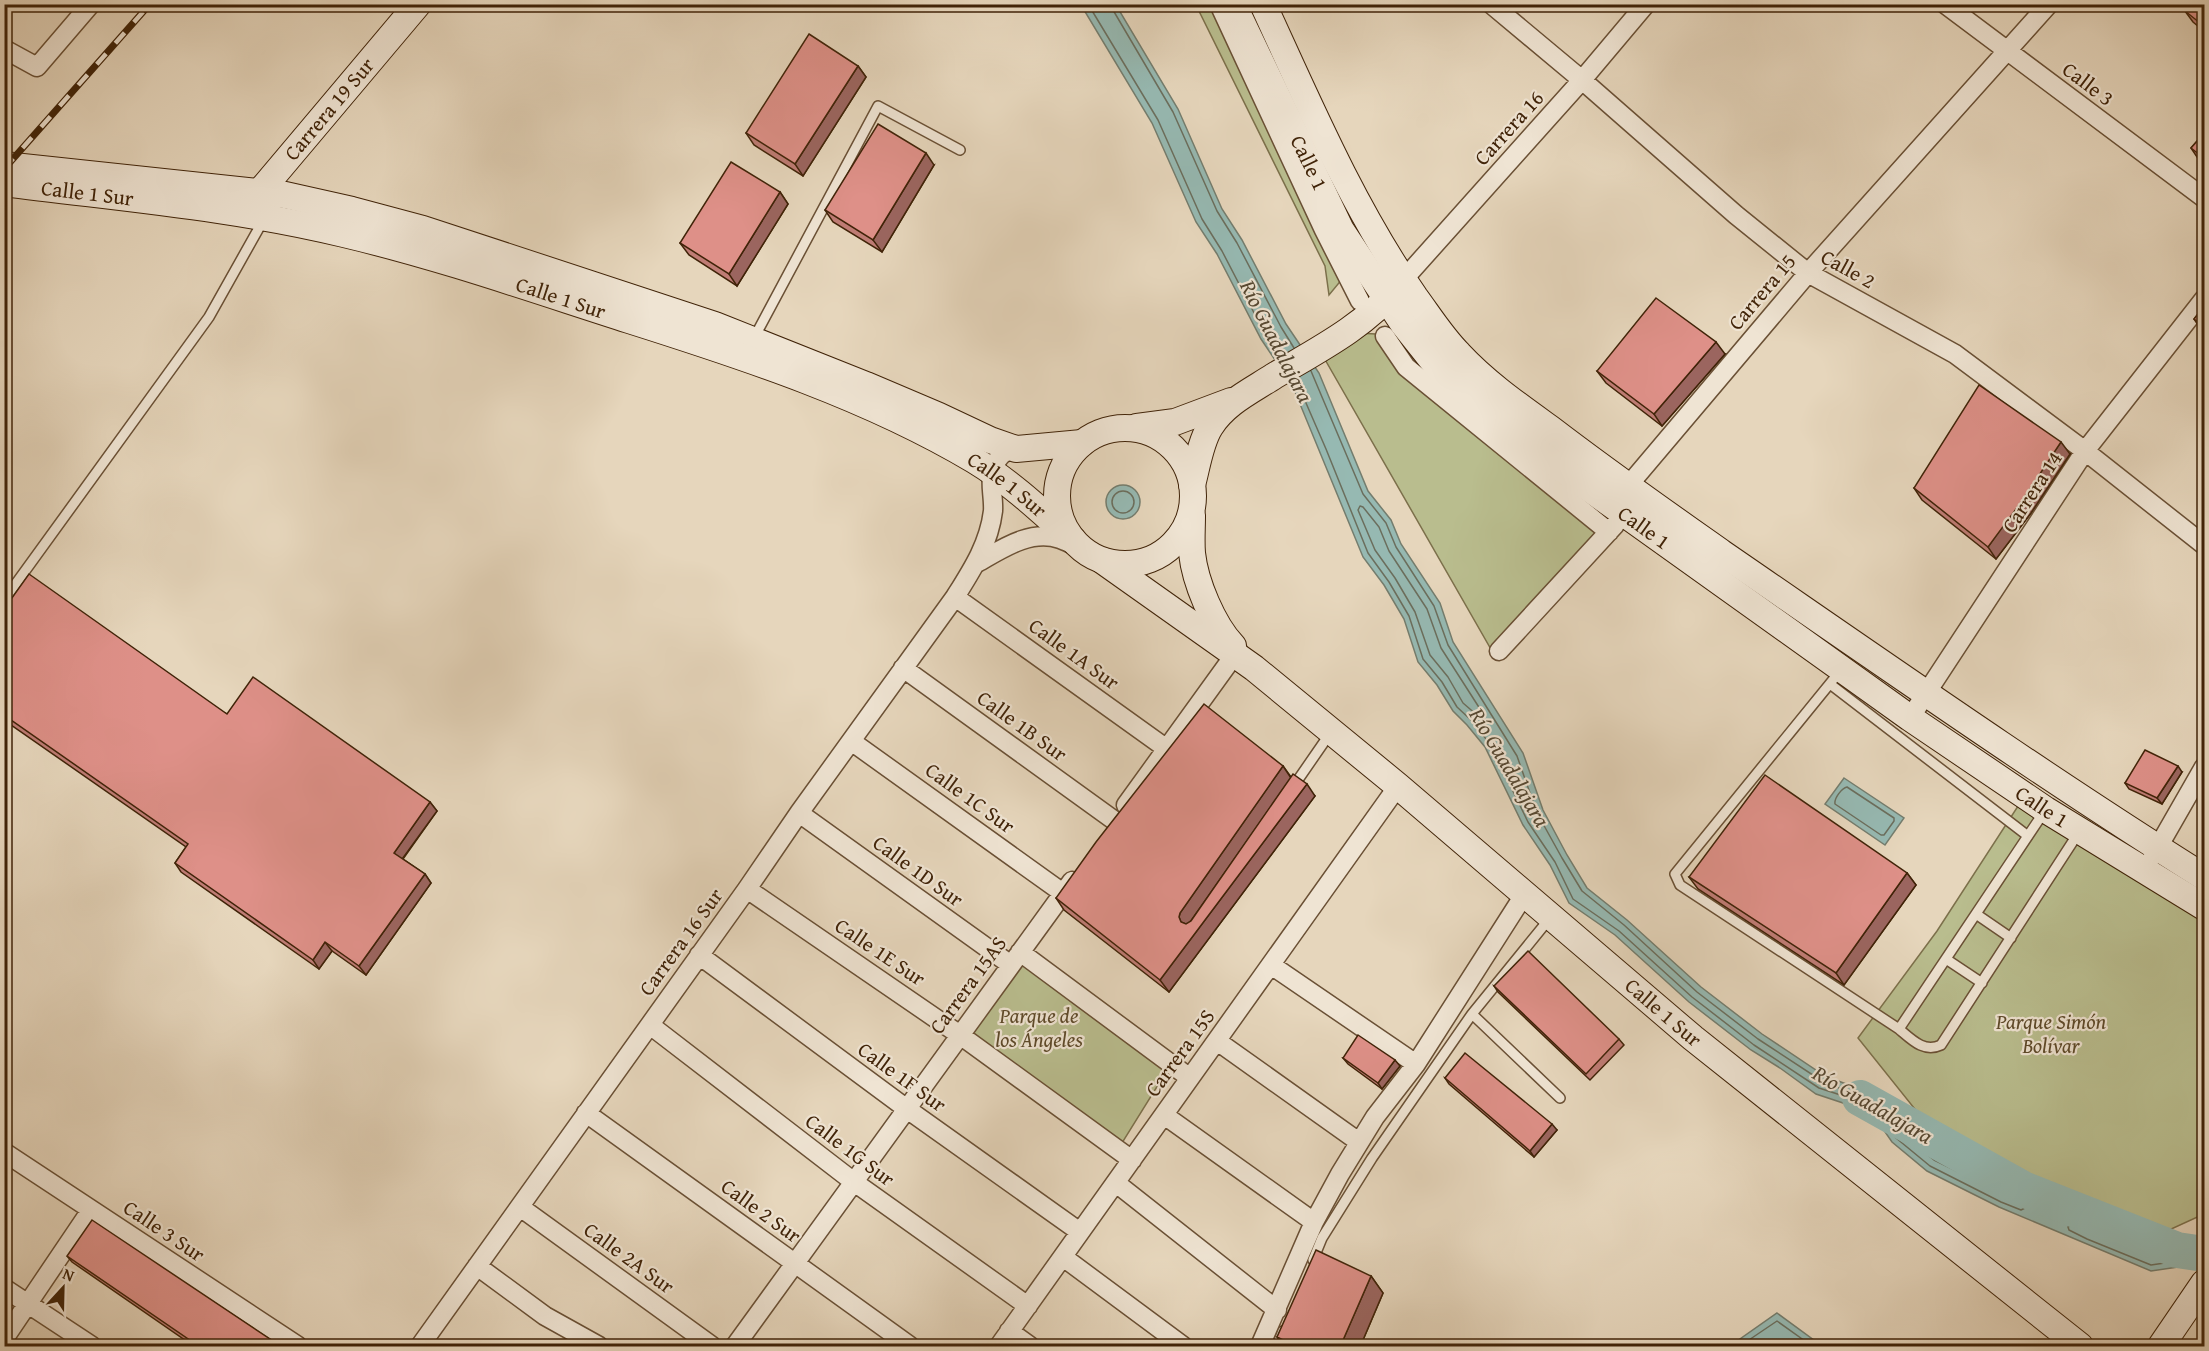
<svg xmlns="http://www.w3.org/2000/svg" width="2209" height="1351" viewBox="0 0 2209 1351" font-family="'Gentium Book Plus',serif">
	<rect width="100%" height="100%" fill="#e6d6bc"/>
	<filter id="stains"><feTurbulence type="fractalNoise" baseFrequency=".00333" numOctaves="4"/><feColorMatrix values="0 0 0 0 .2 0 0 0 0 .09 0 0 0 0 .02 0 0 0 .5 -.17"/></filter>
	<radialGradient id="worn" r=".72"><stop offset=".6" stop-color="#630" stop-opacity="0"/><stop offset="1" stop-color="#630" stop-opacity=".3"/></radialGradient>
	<path fill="#b9bd8e" stroke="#7c704b" stroke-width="1.5" d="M 1196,5 L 1220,5 L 1348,272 L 1329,295 L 1325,266 Z
		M 1357,333 L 1376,334 L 1400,340 L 1622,512 L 1492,651 L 1323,356 Z
		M 2020,803 L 2204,915 L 2204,1214 L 2143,1242 L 2059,1209 L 1954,1158 L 1858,1038 L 1937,931 Z
		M 1021,960 L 1168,1069 L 1122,1143 L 968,1032 Z"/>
	<path fill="#96b9b2" stroke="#747d6e" stroke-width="1.5" d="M 1081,5 L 1116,5 L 1178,109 L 1222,209 L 1242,240 L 1286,324 L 1319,373 L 1368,491 L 1391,520 L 1401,544 L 1440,603 L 1453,642 L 1523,753 L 1543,810 L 1567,855 L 1587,888 L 1627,920 L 1701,987 L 1762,1034 L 1825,1076 L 1862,1090 L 1896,1113 L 1906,1129 L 1937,1155 L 2050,1210 L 2153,1251 L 2184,1247 L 2204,1250 L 2204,1269 L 2185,1266 L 2151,1271 L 1999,1207 L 1927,1171 L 1892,1142 L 1881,1126 L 1855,1107 L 1816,1094 L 1780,1068 L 1751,1050 L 1689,1002 L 1615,935 L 1569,903 L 1550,865 L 1523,825 L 1485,747 L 1467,725 L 1453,711 L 1437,685 L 1418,662 L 1404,619 L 1384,585 L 1363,557 L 1293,387 L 1261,339 L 1217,254 L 1196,222 L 1152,123 Z
		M1106 502a17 17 0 1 1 34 0a17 17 0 1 1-34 0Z
		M 1844,778 L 1904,818 L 1885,845 L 1825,804 Z
		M 1777,1313 L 1822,1346 L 1730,1346 Z"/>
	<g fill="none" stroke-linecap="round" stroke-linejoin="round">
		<path stroke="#6b6e5d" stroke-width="1.5" d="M 1088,4 L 1158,120 L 1202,219 L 1222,251 L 1266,336 L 1280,356
			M 1112,4 L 1113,10 L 1173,112 L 1217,211 L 1237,243 L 1281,327 L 1294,348
			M 1296,380 L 1326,449 L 1368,553 L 1389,582 L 1409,616 L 1423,659 L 1442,682 L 1457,707 L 1472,721 L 1490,744 L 1528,822 L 1555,862 L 1573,899 L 1619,931 L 1692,997 L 1754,1045 L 1819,1088 L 1859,1101 L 1859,1096 L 1822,1081 L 1758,1039 L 1697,992 L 1624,925 L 1582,891 L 1562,858 L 1537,813 L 1517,756 L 1448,645 L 1434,606 L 1396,547 L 1386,523 L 1363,494 L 1311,371
			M1112 502a11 11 0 1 1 22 0a11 11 0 1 1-22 0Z
			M 1360,506 L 1363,507 L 1379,527 L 1389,551 L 1427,609 L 1441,648 L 1482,712 L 1481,717 L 1478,716 L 1463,703 L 1448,677 L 1430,655 L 1415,612 L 1395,578 L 1375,550 L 1358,510 Z
			M 1847,787 L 1894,818 L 1894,821 L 1884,835 L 1881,835 L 1835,804 C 1834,798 1842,788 1847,787 Z
			M 1869,1102 L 1891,1117 L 1902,1134 L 1934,1160 L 2024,1204 L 2025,1208 L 2021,1210 L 2001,1202 L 1930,1166 L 1896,1138 L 1885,1122 L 1865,1107 L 1865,1103 Z
			M 2204,1255 L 2184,1253 L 2152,1257 L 2072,1225 L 2068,1227 L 2069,1230 L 2087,1239 L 2151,1265 L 2185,1260 L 2204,1263
			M 1740,1346 L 1777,1321 L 1812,1346"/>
		<path stroke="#96b9b2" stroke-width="36" d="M 1860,1098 L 2023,1189 L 2177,1250 L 2204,1254"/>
		<g stroke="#6a5035" stroke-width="12">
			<path id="lane" d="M 754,338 L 878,106 L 960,150
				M 4,600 L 209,317 L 264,219
				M 1841,670 L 1675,874 L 1680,885 L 1899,1029
				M 1830,684 L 2028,836
				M 1293,787 L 1331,732
				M 2044,812 L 1899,1029 C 1912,1040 1924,1053 1941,1045 L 2079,832
				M 1976,914 L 2011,938
				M 1946,959 L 1982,983
				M 1472,1014 L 1560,1098
				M 1313,1260 L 1322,1238 L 1372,1158 L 1472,1014 L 1550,918
				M 1277,1346 L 1283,1331"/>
		</g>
		<g stroke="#6a5035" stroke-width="21">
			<path id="street" d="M 1219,4 L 1324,230 L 1360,301
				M 1491,4 L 1582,80 L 1736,215 L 1808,273 L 1955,354 L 2085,451 L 2204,545
				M 1945,4 L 2204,198
				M 4,49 L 37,67 L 91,4
				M 1403,280 L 1582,80 L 1646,4
				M 1385,336 L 1406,367 L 1609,532
				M 1622,493 L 1808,273 L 2049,4
				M 977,563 C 1002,549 1030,529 1060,539 C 1069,542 1078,548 1086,552
				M 955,597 L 1167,749
				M 1499,651 L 1615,525
				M 903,668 L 1115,821
				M 1910,718 L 2085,451 L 2204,299
				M 851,741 L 1063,893
				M 1126,805 L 1238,650
				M 799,813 L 1011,965
				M 2153,856 L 2204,767
				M 747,889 L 960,1035 L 1132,1160
				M 1020,952 L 1190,1078
				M 699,955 L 907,1109 L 1080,1232
				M 1271,965 L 1416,1064
				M 650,1025 L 854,1182 L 1028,1306
				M 1217,1041 L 1359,1142
				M 586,1113 L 910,1346
				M 1164,1115 L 1314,1222
				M 4,1152 L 298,1346
				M 1116,1183 L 1277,1310
				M 520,1207 L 712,1346
				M 1063,1257 L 1183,1346
				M 477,1266 L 545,1316 L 599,1346
				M 4,1288 L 92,1346
				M 1009,1331 L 1030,1346
				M 4,1339 L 91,1210
				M 420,1346 L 747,889 L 799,813 L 955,597 C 972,570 989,544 993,511 C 994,498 989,481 993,469 C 998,457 1002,451 1016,449
				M 735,1346 L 1072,881
				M 999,1346 L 1398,786
				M 1260,1346 L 1314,1222 L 1340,1174 L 1375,1117 L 1416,1064 L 1524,895"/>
		</g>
		<g stroke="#402308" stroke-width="28">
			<g id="secondary">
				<path id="s1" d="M 1233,4 L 1341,230 L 1404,325 L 1439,369 L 1500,422 L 1573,477 L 1910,718 L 2046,810 L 2204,907"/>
				<path d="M 1263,4 C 1309,104 1352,206 1415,297 C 1429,316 1442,337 1459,354 C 1486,383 1519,406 1551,429 C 1607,472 1664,512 1722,553 C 1882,663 2040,774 2204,877"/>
				<path d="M 4,165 L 285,195 L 352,210 L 423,229 L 715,325 L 866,385 L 939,416 L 990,440 L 1016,449 L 1082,443"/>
				<path id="s2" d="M 4,183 C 118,198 233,207 344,234 C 441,257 535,290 629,320 C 746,357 868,397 974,460 C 1009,481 1041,511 1072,539"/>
				<path id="s3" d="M 252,201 L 418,4"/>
				<path d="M 1137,427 L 1175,422 L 1231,401"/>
				<circle cx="1125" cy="496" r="68"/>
				<path d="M 1192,485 C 1197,467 1200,443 1210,427 C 1225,403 1251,391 1274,376 C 1318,350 1365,326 1397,287"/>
				<path d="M 1192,515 C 1192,528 1191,541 1192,553 C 1195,582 1213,625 1233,646"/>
				<path id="s4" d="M 1103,561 L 1254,668 L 1398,786 L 1693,1038 L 2080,1346"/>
				<path d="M 2161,1346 L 2204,1283"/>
			</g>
		</g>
		<use href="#lane" stroke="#efe4d3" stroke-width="9"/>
		<use href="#street" stroke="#efe4d3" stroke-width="18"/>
		<use href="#secondary" stroke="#efe4d3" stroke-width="26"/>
		<g stroke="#402308" stroke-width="7">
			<path id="rail" d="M 4,169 L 150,4"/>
		</g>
		<use href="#rail" stroke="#efe4d3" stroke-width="4.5" stroke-dasharray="14" stroke-linecap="butt"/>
	</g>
	<path fill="#bf7c75" stroke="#402308" stroke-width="1.5" d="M 2205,4 L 2205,32 L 2193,22 L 2185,11 Z
		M 858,66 L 866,77 L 803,176 L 754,145 L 746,133 Z
		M 2205,132 L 2205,164 L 2199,160 L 2191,148 Z
		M 934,165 L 882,252 L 833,222 L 825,210 Z
		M 780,192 L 788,204 L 737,286 L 689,255 L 680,243 Z
		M 2205,305 L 2205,330 L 2198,325 L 2194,319 Z
		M 1725,354 L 1662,426 L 1606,383 L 1597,371 Z
		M 2070,454 L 2031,513 L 1996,559 L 1922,500 L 1914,488 Z
		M 4,609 L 227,714 L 430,802 L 437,811 L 403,859 L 425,874 L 431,883 L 366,975 L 332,951 L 319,969 L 181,872 L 175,863 L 186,847 L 4,720 Z
		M 1283,766 L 1291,777 L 1315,796 L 1169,992 L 1064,910 L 1056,898 Z
		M 2182,772 L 2162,804 L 2129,789 L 2125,783 Z
		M 1907,873 L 1916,885 L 1844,985 L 1698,889 L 1689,877 Z
		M 1494,986 L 1619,1039 L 1624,1045 L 1590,1080 L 1498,992 Z
		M 1343,1058 L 1400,1066 L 1382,1089 L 1348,1064 Z
		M 1445,1078 L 1557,1130 L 1534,1157 L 1449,1084 Z
		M 67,1256 L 282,1347 L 195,1347 L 72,1262 Z
		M 1371,1276 L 1383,1293 L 1360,1347 L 1283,1347 L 1277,1337 Z"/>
	<path fill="#9b655f" stroke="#402308" stroke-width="1.5" d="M 858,66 L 866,77 L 803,176 L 795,164 Z
		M 926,153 L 934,165 L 882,252 L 873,240 Z
		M 780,192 L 788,204 L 737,286 L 729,274 Z
		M 1716,342 L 1725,354 L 1662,426 L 1654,414 Z
		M 2061,442 L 2070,454 L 2031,513 L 1996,559 L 1988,547 Z
		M 1283,766 L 1291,778 L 1188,925 L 1181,922 L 1179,917 L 1180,913 Z
		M 2178,766 L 2182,772 L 2162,804 L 2157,798 Z
		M 1307,784 L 1315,796 L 1169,992 L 1160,980 Z
		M 430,802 L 437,811 L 400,862 L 394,853 Z
		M 1907,873 L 1916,885 L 1844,985 L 1836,973 Z
		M 425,874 L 431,883 L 366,975 L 359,966 Z
		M 325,942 L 332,951 L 319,969 L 313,960 Z
		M 1395,1060 L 1400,1066 L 1382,1089 L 1378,1083 Z
		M 1552,1124 L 1557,1130 L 1534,1157 L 1530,1151 Z
		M 1371,1276 L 1383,1293 L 1360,1347 L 1340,1347 Z"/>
	<path fill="#de9088" stroke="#402308" stroke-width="1.5" d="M 2191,4 L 2205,4 L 2205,27 L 2185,11 Z
		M 809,34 L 858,66 L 795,164 L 746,133 Z
		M 878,124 L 926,153 L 873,240 L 825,210 Z
		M 2205,132 L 2205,159 L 2191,148 Z
		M 731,162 L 780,192 L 729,274 L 680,243 Z
		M 1656,298 L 1716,342 L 1654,414 L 1597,371 Z
		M 2205,305 L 2205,327 L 2194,319 Z
		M 1979,385 L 2061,442 L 2022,501 L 1988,547 L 1914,488 Z
		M 29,574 L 227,714 L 253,677 L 430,802 L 394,853 L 425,874 L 359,966 L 325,942 L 313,960 L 175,863 L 188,844 L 4,715 L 4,609 Z
		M 1204,704 L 1283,766 L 1180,913 L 1179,917 L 1181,922 L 1186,924 L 1191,921 L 1293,774 L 1307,784 L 1160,980 L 1056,898 L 1096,842 Z
		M 2145,750 L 2178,766 L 2157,798 L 2125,783 Z
		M 1765,775 L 1907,873 L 1836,973 L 1689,877 Z
		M 1528,951 L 1619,1039 L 1586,1074 L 1494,986 Z
		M 1358,1035 L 1395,1060 L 1378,1083 L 1343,1058 Z
		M 1465,1053 L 1552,1124 L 1530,1151 L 1445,1078 Z
		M 92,1220 L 282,1347 L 200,1347 L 67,1256 Z
		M 1316,1250 L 1371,1276 L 1340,1347 L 1297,1347 L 1277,1337 Z"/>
	<g text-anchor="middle" stroke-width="4.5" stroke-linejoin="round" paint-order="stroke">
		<g font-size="21" fill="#402308" stroke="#efe4d3">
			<text transform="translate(2088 84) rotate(37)" y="7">Calle 3</text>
			<text dy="7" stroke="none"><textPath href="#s3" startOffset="120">Carrera 19 Sur</textPath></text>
			<text transform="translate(1509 128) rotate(-48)" y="7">Carrera 16</text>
			<text dy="7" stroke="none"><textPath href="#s1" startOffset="176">Calle 1</textPath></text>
			<text dy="7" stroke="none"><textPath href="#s2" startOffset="84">Calle 1 Sur</textPath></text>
			<text transform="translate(1848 269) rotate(29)" y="7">Calle 2</text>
			<text transform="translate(1762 292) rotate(-50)" y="7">Carrera 15</text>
			<text dy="7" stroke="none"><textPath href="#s2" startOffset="570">Calle 1 Sur</textPath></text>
			<text dy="7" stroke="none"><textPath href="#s2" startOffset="1056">Calle 1 Sur</textPath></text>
			<text transform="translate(2032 492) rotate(-57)" y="7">Carrera 14</text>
			<text dy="7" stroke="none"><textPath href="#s1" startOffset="680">Calle 1</textPath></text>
			<text transform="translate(1074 654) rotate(36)" y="7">Calle 1A Sur</text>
			<text transform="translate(1022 726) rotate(36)" y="7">Calle 1B Sur</text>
			<text transform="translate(970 798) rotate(36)" y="7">Calle 1C Sur</text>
			<text dy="7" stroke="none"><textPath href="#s1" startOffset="1166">Calle 1</textPath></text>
			<text transform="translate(918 871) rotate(36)" y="7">Calle 1D Sur</text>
			<text transform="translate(681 942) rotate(-54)" y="7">Carrera 16 Sur</text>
			<text transform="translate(880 952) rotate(34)" y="7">Calle 1E Sur</text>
			<text transform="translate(968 985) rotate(-54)" y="7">Carrera 15AS</text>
			<text dy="7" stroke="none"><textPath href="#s4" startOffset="720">Calle 1 Sur</textPath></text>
			<text transform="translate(1180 1053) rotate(-54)" y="7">Carrera 15S</text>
			<text transform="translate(902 1077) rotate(36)" y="7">Calle 1F Sur</text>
			<text transform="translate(850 1150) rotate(37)" y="7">Calle 1G Sur</text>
			<text transform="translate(761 1211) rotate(36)" y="7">Calle 2 Sur</text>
			<text transform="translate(164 1231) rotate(34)" y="7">Calle 3 Sur</text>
			<text transform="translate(629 1258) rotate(36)" y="7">Calle 2A Sur</text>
		</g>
		<g font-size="21" font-style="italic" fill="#5e4a2a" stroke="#efe4d3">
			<text x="1039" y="1023">Parque de<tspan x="1039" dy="24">los Ángeles</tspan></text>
			<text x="2051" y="1029">Parque Simón<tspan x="2051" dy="24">Bolívar</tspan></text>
		</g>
		<g font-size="22" font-style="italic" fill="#564832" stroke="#efe4d3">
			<text transform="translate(1277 341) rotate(63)" y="8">Río Guadalajara</text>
			<text transform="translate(1510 767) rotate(59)" y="8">Río Guadalajara</text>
			<text transform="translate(1873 1104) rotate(30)" y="8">Río Guadalajara</text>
		</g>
	</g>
	<rect width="2209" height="1351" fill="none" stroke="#e6d6bc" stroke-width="24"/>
	<rect x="6" y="6" width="2197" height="1339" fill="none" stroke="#402308" stroke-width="3"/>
	<rect x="12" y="12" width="2185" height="1327" fill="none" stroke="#402308" stroke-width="1.5"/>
	<g transform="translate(63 1288) rotate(22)" stroke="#efe4d3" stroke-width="4.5" paint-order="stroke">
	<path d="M0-4.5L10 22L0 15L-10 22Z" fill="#402308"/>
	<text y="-9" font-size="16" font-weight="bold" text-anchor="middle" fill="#402308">N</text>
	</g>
	<rect width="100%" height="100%" filter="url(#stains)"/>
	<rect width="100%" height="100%" fill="url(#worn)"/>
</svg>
